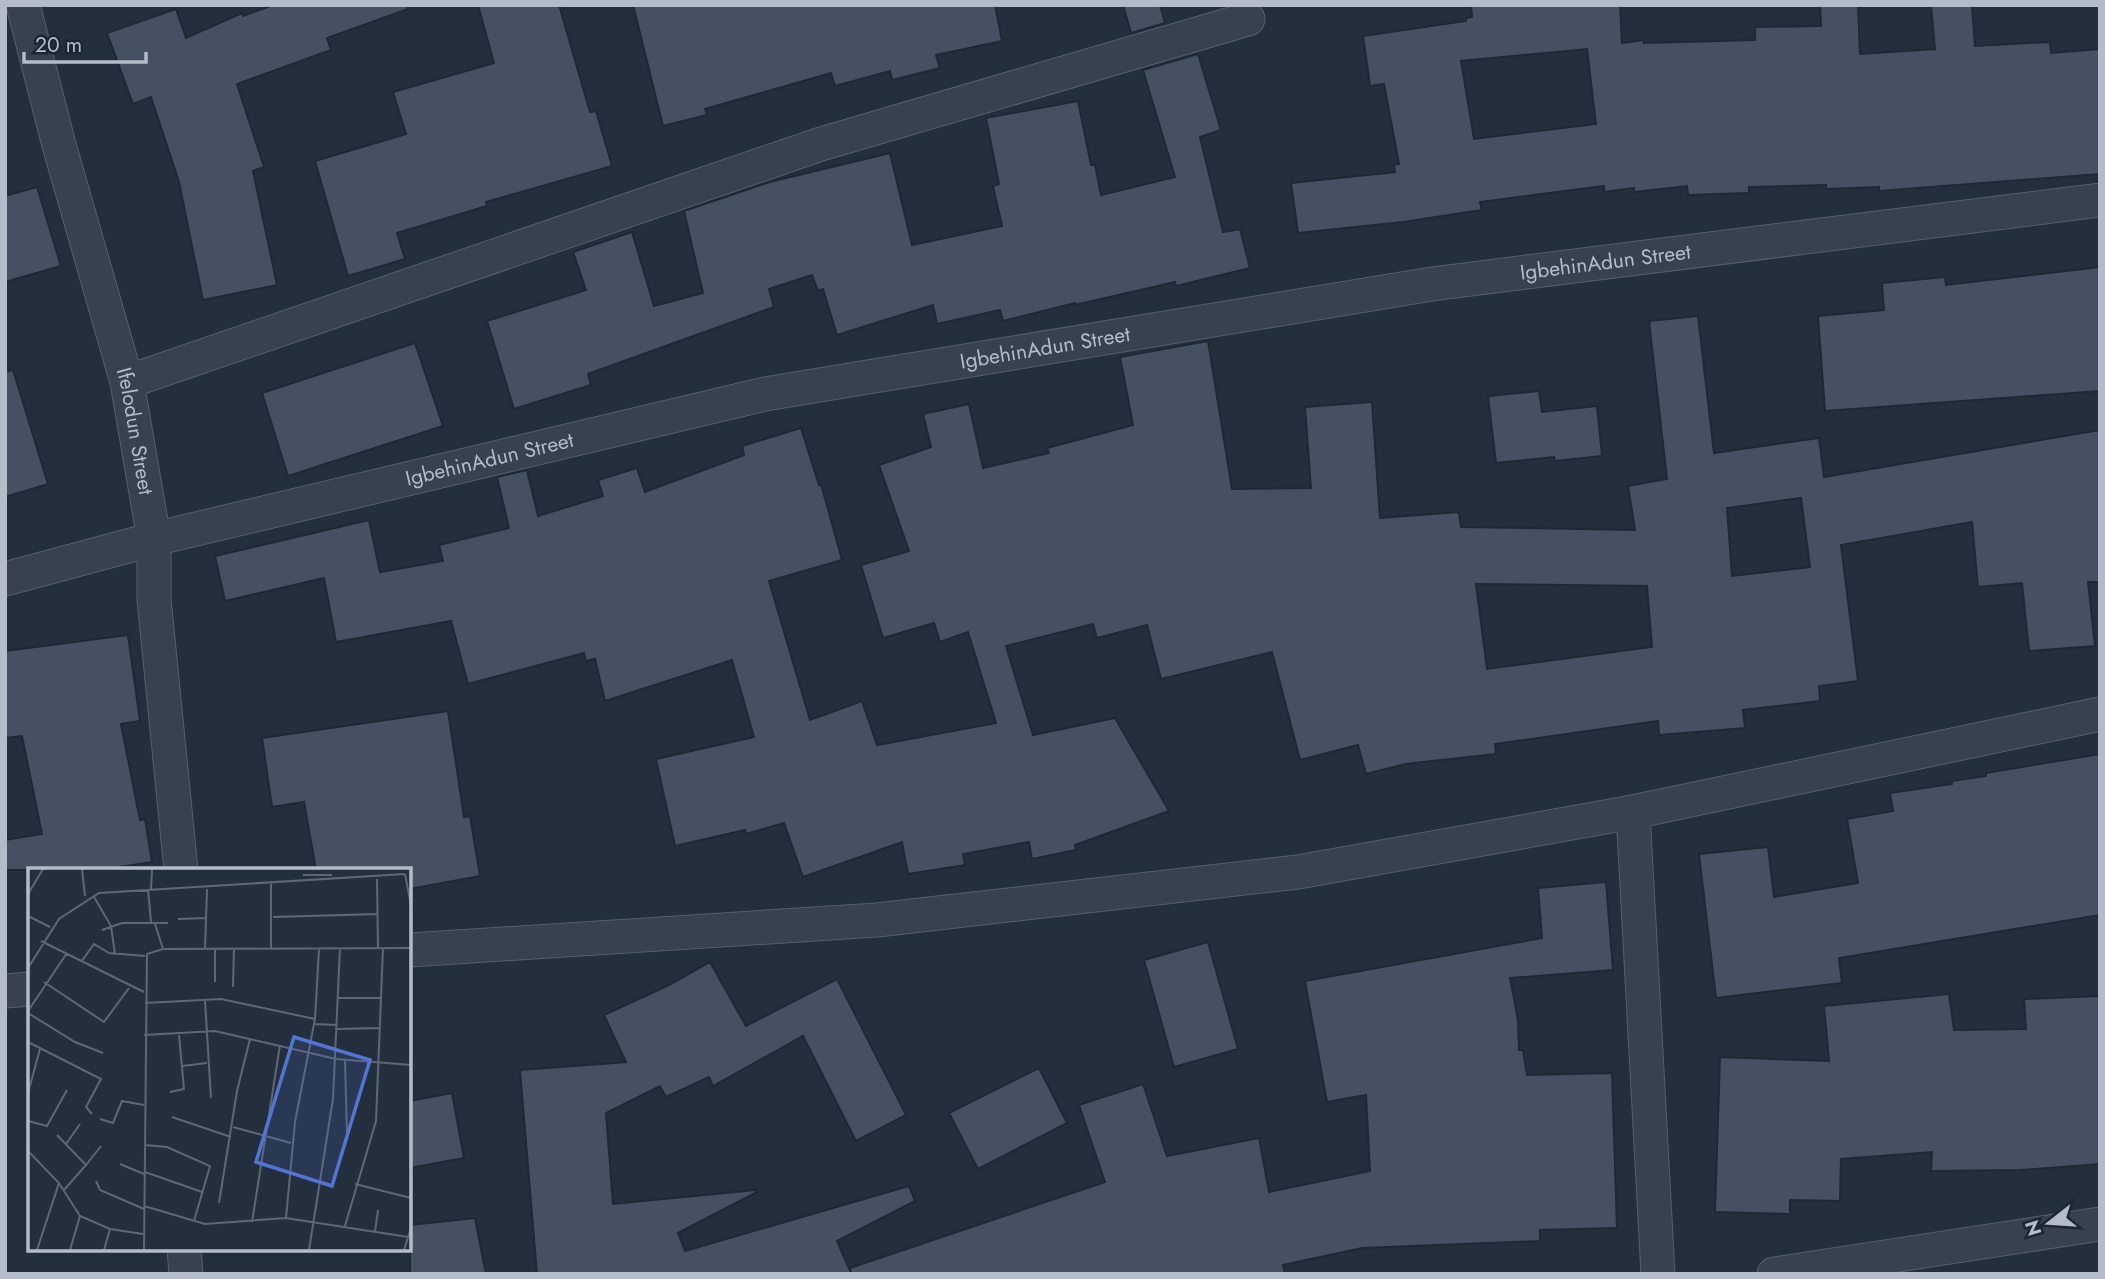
<svg xmlns="http://www.w3.org/2000/svg" width="2105" height="1279" viewBox="0 0 2105 1279" font-family="Jost,sans-serif">
	<rect width="100%" height="100%" fill="#242f3e"/>
	<path fill="#455162" stroke="#1f2835" stroke-width="2" fill-rule="evenodd" d="M 273,5 L 407,5 L 408,9 L 327,38 L 331,50 L 237,84 L 264,167 L 253,171 L 277,285 L 203,300 L 179,182 L 151,97 L 133,104 L 107,33 L 176,9 L 186,38 L 242,13 L 243,16 Z
		M 478,5 L 559,5 L 590,112 L 596,111 L 612,166 L 486,202 L 487,206 L 397,233 L 405,259 L 348,276 L 315,161 L 406,134 L 393,92 L 494,63 Z
		M 633,5 L 995,5 L 1002,41 L 936,55 L 940,68 L 892,80 L 890,71 L 835,86 L 831,73 L 705,109 L 707,115 L 663,126 Z
		M 1123,5 L 1160,5 L 1165,23 L 1131,33 Z
		M 1471,5 L 1620,5 L 1622,43 L 1644,40 L 1644,43 L 1755,40 L 1755,27 L 1821,26 L 1820,5 L 1858,5 L 1860,54 L 1935,49 L 1931,5 L 1972,5 L 1975,46 L 2050,42 L 2051,53 L 2100,49 L 2100,174 L 1879,191 L 1879,187 L 1826,189 L 1826,185 L 1749,187 L 1749,193 L 1688,195 L 1687,186 L 1634,192 L 1634,188 L 1604,192 L 1604,186 L 1480,202 L 1482,210 L 1403,222 L 1298,233 L 1291,183 L 1395,172 L 1394,165 L 1399,164 L 1384,84 L 1370,86 L 1363,36 L 1466,21 L 1466,18 L 1472,17 ZM 1587,49 L 1596,124 L 1474,139 L 1461,61 Z
		M 1198,54 L 1221,130 L 1200,137 L 1223,232 L 1240,229 L 1250,268 L 1176,286 L 1175,282 L 1075,305 L 1075,303 L 1003,321 L 1000,310 L 937,324 L 933,305 L 837,335 L 823,289 L 818,291 L 812,275 L 769,289 L 774,307 L 588,374 L 591,385 L 514,409 L 487,321 L 586,290 L 573,252 L 632,232 L 654,306 L 703,293 L 684,211 L 770,182 L 890,153 L 912,245 L 1002,226 L 993,186 L 999,184 L 986,118 L 1078,101 L 1091,165 L 1095,165 L 1101,195 L 1175,177 L 1143,70 Z
		M 37,187 L 61,266 L 5,282 L 5,196 Z
		M 2100,267 L 2100,391 L 1825,411 L 1818,316 L 1884,310 L 1882,283 L 1945,277 L 1946,285 Z
		M 1698,316 L 1714,453 L 1819,438 L 1824,477 L 2100,430 L 2100,582 L 2088,582 L 2095,646 L 2029,651 L 2022,583 L 1978,587 L 1972,522 L 1841,545 L 1858,681 L 1819,686 L 1820,701 L 1743,710 L 1745,728 L 1659,735 L 1658,721 L 1495,744 L 1496,754 L 1405,764 L 1366,774 L 1358,745 L 1300,760 L 1272,652 L 1161,679 L 1147,625 L 1097,638 L 1093,624 L 1006,646 L 1033,735 L 1115,718 L 1169,811 L 1075,845 L 1076,850 L 1032,859 L 1029,842 L 963,854 L 965,865 L 908,874 L 902,842 L 803,877 L 784,823 L 746,834 L 745,830 L 675,846 L 656,759 L 754,737 L 732,660 L 605,701 L 595,659 L 586,661 L 584,653 L 468,684 L 451,621 L 336,642 L 324,578 L 225,601 L 215,556 L 369,520 L 380,572 L 443,561 L 439,545 L 509,528 L 497,477 L 527,470 L 538,516 L 603,496 L 598,480 L 637,468 L 645,492 L 744,455 L 742,446 L 801,428 L 819,485 L 821,484 L 842,560 L 769,581 L 810,720 L 862,701 L 877,745 L 996,723 L 968,632 L 940,642 L 934,623 L 883,638 L 861,565 L 909,551 L 879,465 L 931,447 L 923,414 L 969,404 L 983,468 L 1049,453 L 1047,448 L 1133,425 L 1120,357 L 1208,341 L 1232,489 L 1311,488 L 1305,407 L 1372,402 L 1380,518 L 1459,512 L 1461,527 L 1635,530 L 1628,486 L 1667,479 L 1649,321 ZM 1801,498 L 1810,567 L 1732,576 L 1727,508 ZM 1476,584 L 1647,586 L 1652,647 L 1487,669 Z
		M 415,343 L 443,426 L 288,476 L 262,393 Z
		M 13,370 L 48,484 L 5,497 L 5,372 Z
		M 1539,391 L 1542,412 L 1597,406 L 1602,456 L 1555,461 L 1554,457 L 1496,463 L 1488,396 Z
		M 128,635 L 140,721 L 121,724 L 140,820 L 145,819 L 152,862 L 100,870 L 5,870 L 5,840 L 42,834 L 22,736 L 5,738 L 5,651 Z
		M 448,711 L 464,817 L 470,816 L 480,876 L 410,889 L 410,870 L 316,870 L 304,802 L 272,807 L 262,738 Z
		M 2100,754 L 2100,915 L 1839,958 L 1842,983 L 1716,998 L 1699,854 L 1768,847 L 1774,897 L 1858,883 L 1847,819 L 1893,811 L 1890,793 L 1952,784 L 1952,781 L 1986,776 L 1986,773 Z
		M 1606,882 L 1613,970 L 1510,978 L 1518,1020 L 1519,1050 L 1523,1050 L 1527,1075 L 1612,1073 L 1617,1228 L 1540,1230 L 1540,1241 L 1362,1248 L 1283,1265 L 1285,1274 L 537,1274 L 520,1070 L 626,1062 L 604,1015 L 669,985 L 710,962 L 746,1026 L 837,979 L 906,1115 L 856,1141 L 803,1036 L 713,1086 L 709,1077 L 666,1097 L 660,1086 L 606,1113 L 613,1204 L 756,1190 L 757,1192 L 678,1233 L 685,1251 L 909,1186 L 915,1201 L 837,1241 L 851,1273 L 850,1268 L 1105,1182 L 1079,1105 L 1143,1084 L 1167,1156 L 1259,1138 L 1269,1192 L 1370,1171 L 1366,1095 L 1327,1102 L 1305,981 L 1542,938 L 1538,888 Z
		M 1208,942 L 1238,1049 L 1174,1067 L 1144,960 Z
		M 1949,994 L 1954,1030 L 2026,1029 L 2024,999 L 2100,996 L 2100,1164 L 2021,1170 L 1931,1171 L 1932,1152 L 1841,1159 L 1840,1201 L 1790,1200 L 1790,1214 L 1715,1212 L 1720,1057 L 1829,1061 L 1824,1006 Z
		M 1039,1068 L 1067,1123 L 978,1169 L 949,1113 Z
		M 452,1093 L 464,1158 L 410,1168 L 410,1101 Z
		M 475,1218 L 486,1274 L 410,1274 L 410,1225 Z"/>
	<g fill="none" stroke-linecap="round" stroke-linejoin="round">
		<g stroke="#565f6c" stroke-width="35">
			<g id="minor">
				<path id="s1" d="M 23,5 L 59,145 L 127,382 L 154,539 L 154,599 L 181,870"/>
				<path d="M 127,382 L 821,144 L 1248,19"/>
				<path id="s2" d="M 5,579 L 154,539 L 765,394 L 1432,284 L 2100,200"/>
				<path d="M 1633,812 L 1658,1274"/>
				<path d="M 410,950 L 877,920 L 1298,872 L 1633,812 L 2100,714"/>
				<path d="M 5,991 L 30,989"/>
				<path d="M 184,1249 L 186,1274"/>
				<path d="M 1774,1274 L 2100,1224"/>
			</g>
		</g>
		<use href="#minor" stroke="#38414e" stroke-width="33"/>
	</g>
	<g text-anchor="middle" stroke-width="5" stroke-linejoin="round" paint-order="stroke">
		<g font-size="21" fill="#b4bcc9" stroke="#1d2633">
			<text dy="7" stroke="none"><textPath href="#s2" startOffset="1633">IgbehinAdun Street</textPath></text>
			<text dy="7" stroke="none"><textPath href="#s2" startOffset="1066">IgbehinAdun Street</textPath></text>
			<text dy="7" stroke="none"><textPath href="#s1" startOffset="441">Ifelodun Street</textPath></text>
			<text dy="7" stroke="none"><textPath href="#s2" startOffset="499">IgbehinAdun Street</textPath></text>
		</g>
	</g>
	<g transform="translate(28 868)">
		<rect width="383" height="383" fill="#242f3e"/>
		<path fill="none" stroke="#5e6776" stroke-width="2" d="M 54,1 L 57,28M 377,6 L 383,37M 275,7 L 304,7M 349,11 L 350,80M 243,13 L 243,81M 120,21 L 123,54M 123,22 L 124,1M 0,26 L 15,1M 66,29 L 83,58 L 87,86M 0,48 L 22,59M 245,49 L 350,46M 150,51 L 178,50M 127,56 L 135,81M 74,62 L 94,55 L 140,55M 13,73 L 116,124M 177,81 L 179,21M 187,81 L 187,114M 53,94 L 66,76 L 81,85 L 117,88M 0,100 L 31,51 L 71,25 L 377,6M 16,114 L 76,154 L 101,120M 205,119 L 206,81M 309,130 L 354,130M 177,133 L 183,230M 117,135 L 193,131 L 287,151M 0,143 L 39,85M 0,145 L 47,174 L 75,185M 286,156 L 309,157M 309,161 L 352,160M 116,167 L 187,163 L 308,191 L 383,197M 0,174 L 73,211 L 58,239 L 64,246M 317,193 L 319,266M 154,198 L 179,195M 142,224 L 156,221 L 151,167M 0,225 L 12,181M 144,249 L 203,269M 72,251 L 85,255 L 94,233 L 116,237M 0,253 L 19,258 L 39,222M 205,259 L 263,275M 29,267 L 58,297 L 36,322M 38,276 L 52,256M 116,277 L 139,279 L 182,298 L 166,353M 0,283 L 31,315 L 52,348 L 82,361 L 115,366M 92,296 L 116,306M 58,297 L 73,278M 117,304 L 174,324M 68,313 L 72,322 L 116,341M 327,316 L 383,330M 191,335 L 209,223 L 222,171M 116,338 L 177,356 L 258,350 L 380,369M 258,350 L 267,254 L 287,151 L 291,81M 224,354 L 252,177M 317,358 L 348,253 L 355,80M 347,364 L 350,342M 9,382 L 31,315M 42,382 L 52,348M 76,382 L 82,361M 116,382 L 119,86 L 135,81 L 383,80M 281,382 L 305,231 L 312,80M 376,382 L 383,360"/>
		<path fill="#5274d3" fill-opacity="0.15" stroke="#5274d3" stroke-width="3.5" d="M 266,169 L 342,192 L 304,318 L 228,294 Z"/>
		<rect width="383" height="383" fill="none" stroke="#b4bcc9" stroke-width="3.5"/>
	</g>
	<rect width="2105" height="1279" fill="none" stroke="#b4bcc9" stroke-width="14"/>
	<g transform="translate(2049 1223) rotate(253)" stroke="#1d2633" stroke-width="5" paint-order="stroke">
	<path d="M0-5L12 26L0 18L-12 26Z" fill="#b4bcc9"/>
	<text y="-10" font-size="19" font-weight="bold" text-anchor="middle" fill="#b4bcc9">N</text>
	</g>
	<path d="M24 52v10h122v-10" fill="none" stroke="#b4bcc9" stroke-width="3.5"/>
	<text x="35" y="52" font-size="21" fill="#b4bcc9" stroke="#1d2633" stroke-width="5" paint-order="stroke">20 m</text>
</svg>
